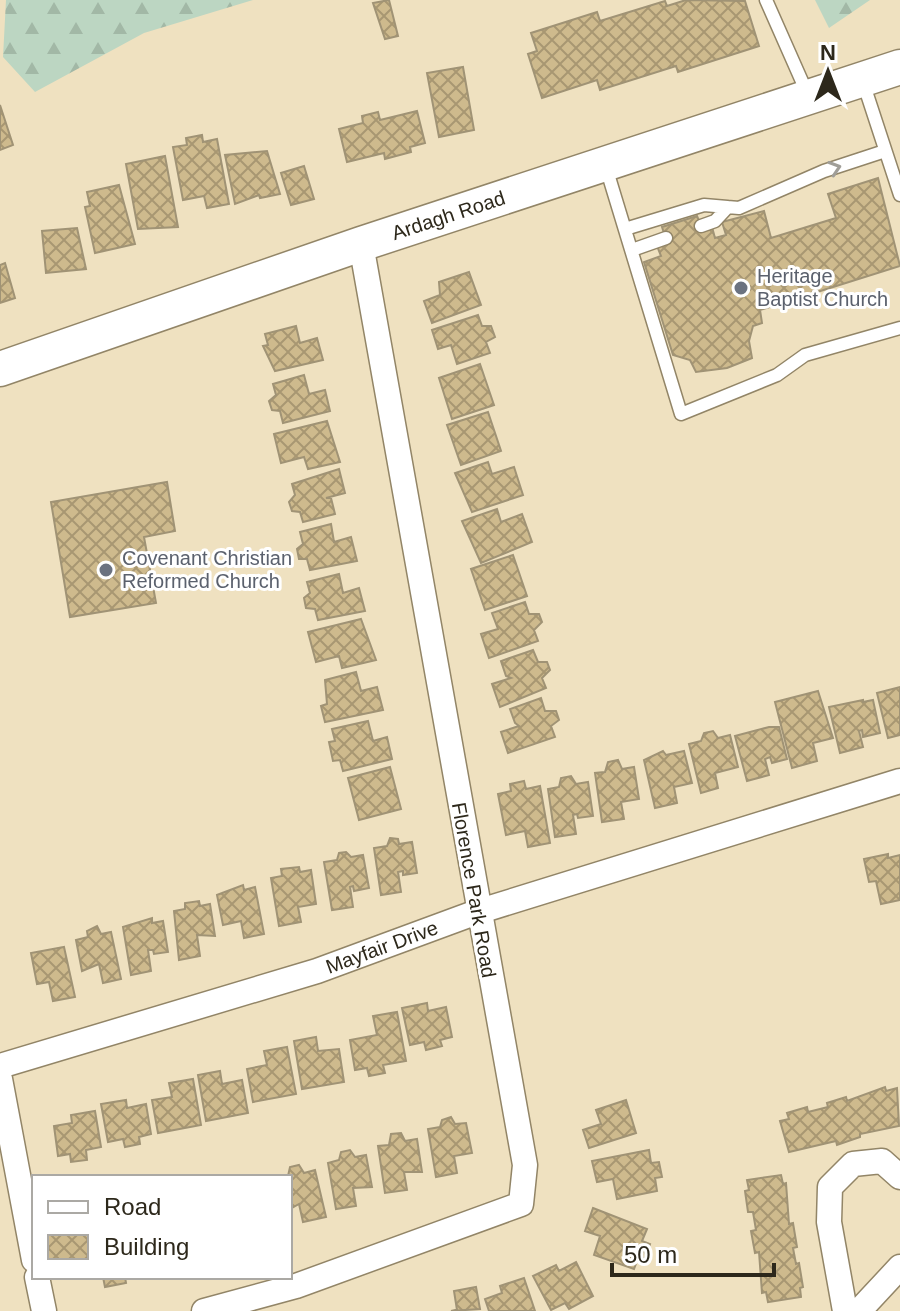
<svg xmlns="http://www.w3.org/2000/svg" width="900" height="1311" viewBox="0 0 900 1311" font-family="Arial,sans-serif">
	<defs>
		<pattern id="forest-firs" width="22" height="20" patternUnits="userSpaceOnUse" patternTransform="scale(2)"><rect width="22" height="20" fill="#bcd6c2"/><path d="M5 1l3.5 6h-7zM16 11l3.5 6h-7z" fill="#a2b8a6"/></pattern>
		<pattern id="building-cross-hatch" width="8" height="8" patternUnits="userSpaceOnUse" patternTransform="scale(2)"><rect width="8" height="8" fill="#ceba8d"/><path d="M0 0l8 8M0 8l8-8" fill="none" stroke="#a89772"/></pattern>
	</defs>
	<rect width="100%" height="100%" fill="#efe1c0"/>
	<path fill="url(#forest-firs)" d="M 6,0 L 253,0 L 144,33 L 35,92 L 3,57 Z
		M 815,0 L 870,0 L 829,28 Z"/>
	<path fill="url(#building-cross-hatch)" stroke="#a09375" stroke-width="2" d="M 389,0 L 398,36 L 385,39 L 373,3 Z
		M 686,0 L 745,1 L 759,46 L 678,72 L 676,66 L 600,90 L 597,80 L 542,98 L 528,54 L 537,51 L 531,33 L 597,12 L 600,21 L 665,1 L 667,6 Z
		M 463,67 L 474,130 L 439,137 L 427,73 Z
		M 0,105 L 13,145 L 0,150 Z
		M 417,111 L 425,143 L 410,147 L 411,152 L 385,159 L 384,153 L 347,162 L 339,129 L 363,123 L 362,116 L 378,112 L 380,120 Z
		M 202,135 L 203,142 L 217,139 L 229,204 L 207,208 L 204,196 L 183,200 L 173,147 L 187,145 L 186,138 Z
		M 267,151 L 280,194 L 260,198 L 259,195 L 235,204 L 225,155 Z
		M 165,156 L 178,227 L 138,229 L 126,164 Z
		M 304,166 L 314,199 L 291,205 L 281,173 Z
		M 878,178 L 900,266 L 760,310 L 762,323 L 753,326 L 749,341 L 752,358 L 727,368 L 696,372 L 690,360 L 673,355 L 644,262 L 661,256 L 657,246 L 667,243 L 662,227 L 697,216 L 703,230 L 712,227 L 715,238 L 726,235 L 722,222 L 764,211 L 771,238 L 836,218 L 828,194 Z
		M 119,185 L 135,244 L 95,253 L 85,207 L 90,206 L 87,192 Z
		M 77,228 L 86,269 L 46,273 L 42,231 Z
		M 5,263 L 15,298 L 0,303 L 0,265 Z
		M 469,272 L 481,305 L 432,323 L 424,301 L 440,295 L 439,282 Z
		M 478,315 L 482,326 L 491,326 L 495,337 L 486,342 L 490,353 L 457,364 L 451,345 L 438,349 L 432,330 Z
		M 296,326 L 300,343 L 317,338 L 323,360 L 275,371 L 263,346 L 268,345 L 265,334 Z
		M 480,364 L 494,405 L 452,419 L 439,378 Z
		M 304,375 L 309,394 L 325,390 L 330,411 L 283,423 L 280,411 L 272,410 L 269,401 L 276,395 L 273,384 Z
		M 488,412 L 501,451 L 461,465 L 447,425 Z
		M 327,421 L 340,462 L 308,469 L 304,457 L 281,463 L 274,434 Z
		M 488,462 L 492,474 L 514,467 L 523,495 L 472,512 L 455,473 Z
		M 339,469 L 345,493 L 326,498 L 331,498 L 335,514 L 303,522 L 300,512 L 292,511 L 289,502 L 295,495 L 292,484 Z
		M 167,482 L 175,531 L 144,537 L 156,603 L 70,617 L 51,502 Z
		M 497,509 L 501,522 L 522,514 L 532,542 L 481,563 L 462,521 Z
		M 331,524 L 334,542 L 351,537 L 357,561 L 310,570 L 307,559 L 299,559 L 297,549 L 303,544 L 300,532 Z
		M 513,555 L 527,596 L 485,610 L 471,569 Z
		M 339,574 L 343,593 L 359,588 L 365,611 L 318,620 L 315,609 L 306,608 L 304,598 L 310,593 L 307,582 Z
		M 525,602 L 529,614 L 539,614 L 542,622 L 534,630 L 538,641 L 489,658 L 481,634 L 498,629 L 492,613 Z
		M 361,619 L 376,660 L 342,668 L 339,656 L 316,662 L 308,632 Z
		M 533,650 L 538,662 L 547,662 L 550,670 L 542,678 L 546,688 L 500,707 L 492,684 L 511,678 L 506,676 L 501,661 Z
		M 356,672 L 361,691 L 377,687 L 383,710 L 325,722 L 321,706 L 327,704 L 325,680 Z
		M 900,687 L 900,735 L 888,738 L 877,693 Z
		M 818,691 L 833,738 L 813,743 L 817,761 L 792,768 L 775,702 Z
		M 541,698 L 545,711 L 556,711 L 559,720 L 551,726 L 555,737 L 508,753 L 501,732 L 519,726 L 515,723 L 510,709 Z
		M 863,700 L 863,702 L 873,700 L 880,733 L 863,737 L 862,730 L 859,731 L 863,747 L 840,753 L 829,707 Z
		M 368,721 L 373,741 L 387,737 L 392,759 L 343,771 L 340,760 L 333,761 L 329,742 L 335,741 L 332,729 Z
		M 769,727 L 779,727 L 787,759 L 772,763 L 770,757 L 765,759 L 769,775 L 747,781 L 735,736 Z
		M 713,731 L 718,738 L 730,735 L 738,767 L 715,773 L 718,788 L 701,793 L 689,744 L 701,741 L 704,733 Z
		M 663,751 L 666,755 L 684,751 L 692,783 L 674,787 L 677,803 L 655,808 L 644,760 Z
		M 618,760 L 622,769 L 634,767 L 639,799 L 621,802 L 624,819 L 602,822 L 595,773 L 605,772 L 608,762 Z
		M 390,767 L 401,809 L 359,820 L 348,778 Z
		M 571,776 L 576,784 L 588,782 L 593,816 L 578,818 L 577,814 L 573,815 L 576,834 L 555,837 L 548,789 L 559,787 L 561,778 Z
		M 524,781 L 526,789 L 540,786 L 550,843 L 528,847 L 525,831 L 506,835 L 498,794 L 511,791 L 510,784 Z
		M 390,838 L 398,839 L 399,844 L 412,842 L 417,873 L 403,875 L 403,871 L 398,872 L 401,892 L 381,895 L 374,848 L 387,846 Z
		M 346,852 L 351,857 L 363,855 L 369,888 L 354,891 L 353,886 L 350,887 L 353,907 L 332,910 L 324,862 L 337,860 L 339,853 Z
		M 888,854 L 888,858 L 900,855 L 900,900 L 881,904 L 876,881 L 869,882 L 864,859 Z
		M 299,867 L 300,872 L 311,870 L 316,904 L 298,907 L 301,922 L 279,926 L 271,878 L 282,876 L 281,869 Z
		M 243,885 L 244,890 L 255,887 L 264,934 L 244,938 L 241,921 L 223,925 L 217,895 Z
		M 199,901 L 200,906 L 210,904 L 215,936 L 197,935 L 200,956 L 179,960 L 174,911 L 185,909 L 185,903 Z
		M 152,918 L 152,923 L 163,921 L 168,952 L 154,954 L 153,950 L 148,950 L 151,971 L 131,975 L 123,927 Z
		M 97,926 L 101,934 L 111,932 L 121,979 L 103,983 L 99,964 L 82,971 L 76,940 L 88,937 L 87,931 Z
		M 64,947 L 75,997 L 53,1001 L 49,982 L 37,984 L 31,953 Z
		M 427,1003 L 428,1011 L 446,1007 L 452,1037 L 440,1040 L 442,1046 L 426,1050 L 424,1042 L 410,1045 L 402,1008 Z
		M 397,1012 L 406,1061 L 383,1065 L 385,1073 L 369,1076 L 367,1068 L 355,1070 L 350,1040 L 377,1035 L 373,1016 Z
		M 316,1037 L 318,1051 L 339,1049 L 344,1082 L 302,1089 L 294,1041 Z
		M 287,1047 L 296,1094 L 253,1102 L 247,1069 L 267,1065 L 264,1051 Z
		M 220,1071 L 222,1084 L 242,1080 L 248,1113 L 206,1121 L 198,1075 Z
		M 193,1079 L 201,1125 L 158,1133 L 152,1100 L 172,1097 L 169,1083 Z
		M 885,1087 L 886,1091 L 897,1088 L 899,1126 L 860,1134 L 860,1137 L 837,1145 L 836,1141 L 789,1152 L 780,1121 L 789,1119 L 787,1113 L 807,1107 L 808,1112 L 828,1107 L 827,1103 L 846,1097 L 847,1101 Z
		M 126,1100 L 127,1108 L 146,1104 L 151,1134 L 139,1137 L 140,1144 L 125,1147 L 123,1139 L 108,1142 L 101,1104 Z
		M 626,1100 L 636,1133 L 589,1148 L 583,1130 L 601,1124 L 596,1110 Z
		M 95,1111 L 101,1147 L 86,1150 L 87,1160 L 71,1162 L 70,1154 L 58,1156 L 54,1126 L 72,1123 L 71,1115 Z
		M 451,1117 L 455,1124 L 466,1123 L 472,1153 L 454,1156 L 457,1173 L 436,1177 L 428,1129 L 440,1127 L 442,1120 Z
		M 401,1133 L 405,1141 L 417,1139 L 422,1172 L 404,1172 L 407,1190 L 385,1193 L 378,1146 L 389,1145 L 391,1134 Z
		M 350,1150 L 355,1157 L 366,1155 L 372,1187 L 353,1188 L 356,1206 L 336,1209 L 328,1163 L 339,1160 L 341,1152 Z
		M 649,1150 L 651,1163 L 659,1162 L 662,1177 L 655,1178 L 657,1191 L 617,1199 L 613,1179 L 597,1182 L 592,1161 Z
		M 299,1165 L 304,1173 L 315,1170 L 326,1217 L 303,1222 L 299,1204 L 290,1209 L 290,1177 L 281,1177 L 288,1176 L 290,1167 Z
		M 781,1175 L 783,1184 L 786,1183 L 789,1224 L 793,1223 L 797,1247 L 793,1248 L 796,1264 L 799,1263 L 803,1287 L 800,1288 L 801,1297 L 768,1302 L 766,1292 L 762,1293 L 759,1252 L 755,1253 L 751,1231 L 756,1230 L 753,1212 L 748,1212 L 745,1191 L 749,1190 L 747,1180 Z
		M 593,1208 L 647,1229 L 642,1241 L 650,1244 L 645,1259 L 639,1256 L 634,1269 L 594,1255 L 600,1236 L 585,1231 Z
		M 576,1262 L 593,1296 L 569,1309 L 565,1303 L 551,1310 L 533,1276 L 556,1265 L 559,1271 Z
		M 103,1277 L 125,1277 L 126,1283 L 105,1287 Z
		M 524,1278 L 535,1311 L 489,1311 L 485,1299 L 502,1293 L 500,1286 Z
		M 476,1287 L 480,1309 L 451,1311 L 457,1310 L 454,1291 Z"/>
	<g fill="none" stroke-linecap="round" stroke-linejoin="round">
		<g stroke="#928567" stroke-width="15">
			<path id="lane" d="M 766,0 L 808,95
				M 863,82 L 900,195
				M 605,164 L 681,414 L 777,375 L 805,355 L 900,328
				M 701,226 L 715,221 L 728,207
				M 625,229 L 704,205 L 739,208 L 824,171 L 885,151
				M 632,250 L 666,238"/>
		</g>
		<g stroke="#928567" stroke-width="27">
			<g id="street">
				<path id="s1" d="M 0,1066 L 317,971 L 477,912 L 900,781"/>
				<path d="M 0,1079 L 34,1260"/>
				<path d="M 37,1277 L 44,1311"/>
				<path d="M 204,1311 L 296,1286 L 521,1204 L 525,1165 L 361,244"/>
				<path d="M 845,1311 L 829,1222 L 830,1187 L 853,1164 L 882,1161 L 900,1177"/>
				<path d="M 859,1311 L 900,1267"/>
			</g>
		</g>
		<g stroke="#928567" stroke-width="37">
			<g id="secondary">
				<path id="s2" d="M 0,369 L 361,244 L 900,67"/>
			</g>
		</g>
		<use href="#lane" stroke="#fff" stroke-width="12"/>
		<use href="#street" stroke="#fff" stroke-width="24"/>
		<use href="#secondary" stroke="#fff" stroke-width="34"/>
	</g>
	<defs><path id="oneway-chevron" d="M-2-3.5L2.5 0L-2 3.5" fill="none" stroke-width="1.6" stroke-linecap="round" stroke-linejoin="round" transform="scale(2)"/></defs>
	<use stroke="#a09e98" href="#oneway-chevron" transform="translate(835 168) rotate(-18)"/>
	<g fill="#6b7280" stroke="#fff" stroke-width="3">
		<circle cx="741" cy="288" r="8"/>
		<circle cx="106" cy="570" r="8"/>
	</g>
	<g text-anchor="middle" stroke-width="6" stroke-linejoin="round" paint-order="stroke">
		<g font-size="20" fill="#2d281b" stroke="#fff">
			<text dy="7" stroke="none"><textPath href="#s2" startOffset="474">Ardagh Road</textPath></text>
			<text transform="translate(474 890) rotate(80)" y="7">Florence Park Road</text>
			<text dy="7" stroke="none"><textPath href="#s1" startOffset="400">Mayfair Drive</textPath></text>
		</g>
		<g font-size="20" fill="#5b616d" stroke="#fff" text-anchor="start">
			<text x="757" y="283">Heritage<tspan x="757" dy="23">Baptist Church</tspan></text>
			<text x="122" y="565">Covenant Christian<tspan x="122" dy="23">Reformed Church</tspan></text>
		</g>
	</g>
	<rect x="32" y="1175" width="260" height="104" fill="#ffffff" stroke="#aba9a4" stroke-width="2"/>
	<rect x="48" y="1201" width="40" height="12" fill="#ffffff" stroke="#aba9a4" stroke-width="2"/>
	<text x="104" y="1215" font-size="24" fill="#2d281b">Road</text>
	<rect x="48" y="1235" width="40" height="24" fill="url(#building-cross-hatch)" stroke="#aba9a4" stroke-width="2"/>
	<text x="104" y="1255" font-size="24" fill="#2d281b">Building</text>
	<g transform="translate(828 72)" stroke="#ffffff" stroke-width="6" paint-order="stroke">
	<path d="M0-6L14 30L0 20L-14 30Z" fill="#2d281b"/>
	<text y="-12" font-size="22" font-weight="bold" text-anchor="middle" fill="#2d281b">N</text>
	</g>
	<path d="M612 1263v12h162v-12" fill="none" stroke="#2d281b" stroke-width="4"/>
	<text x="624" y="1263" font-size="24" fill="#2d281b" stroke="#ffffff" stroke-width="6" paint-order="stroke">50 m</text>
</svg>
